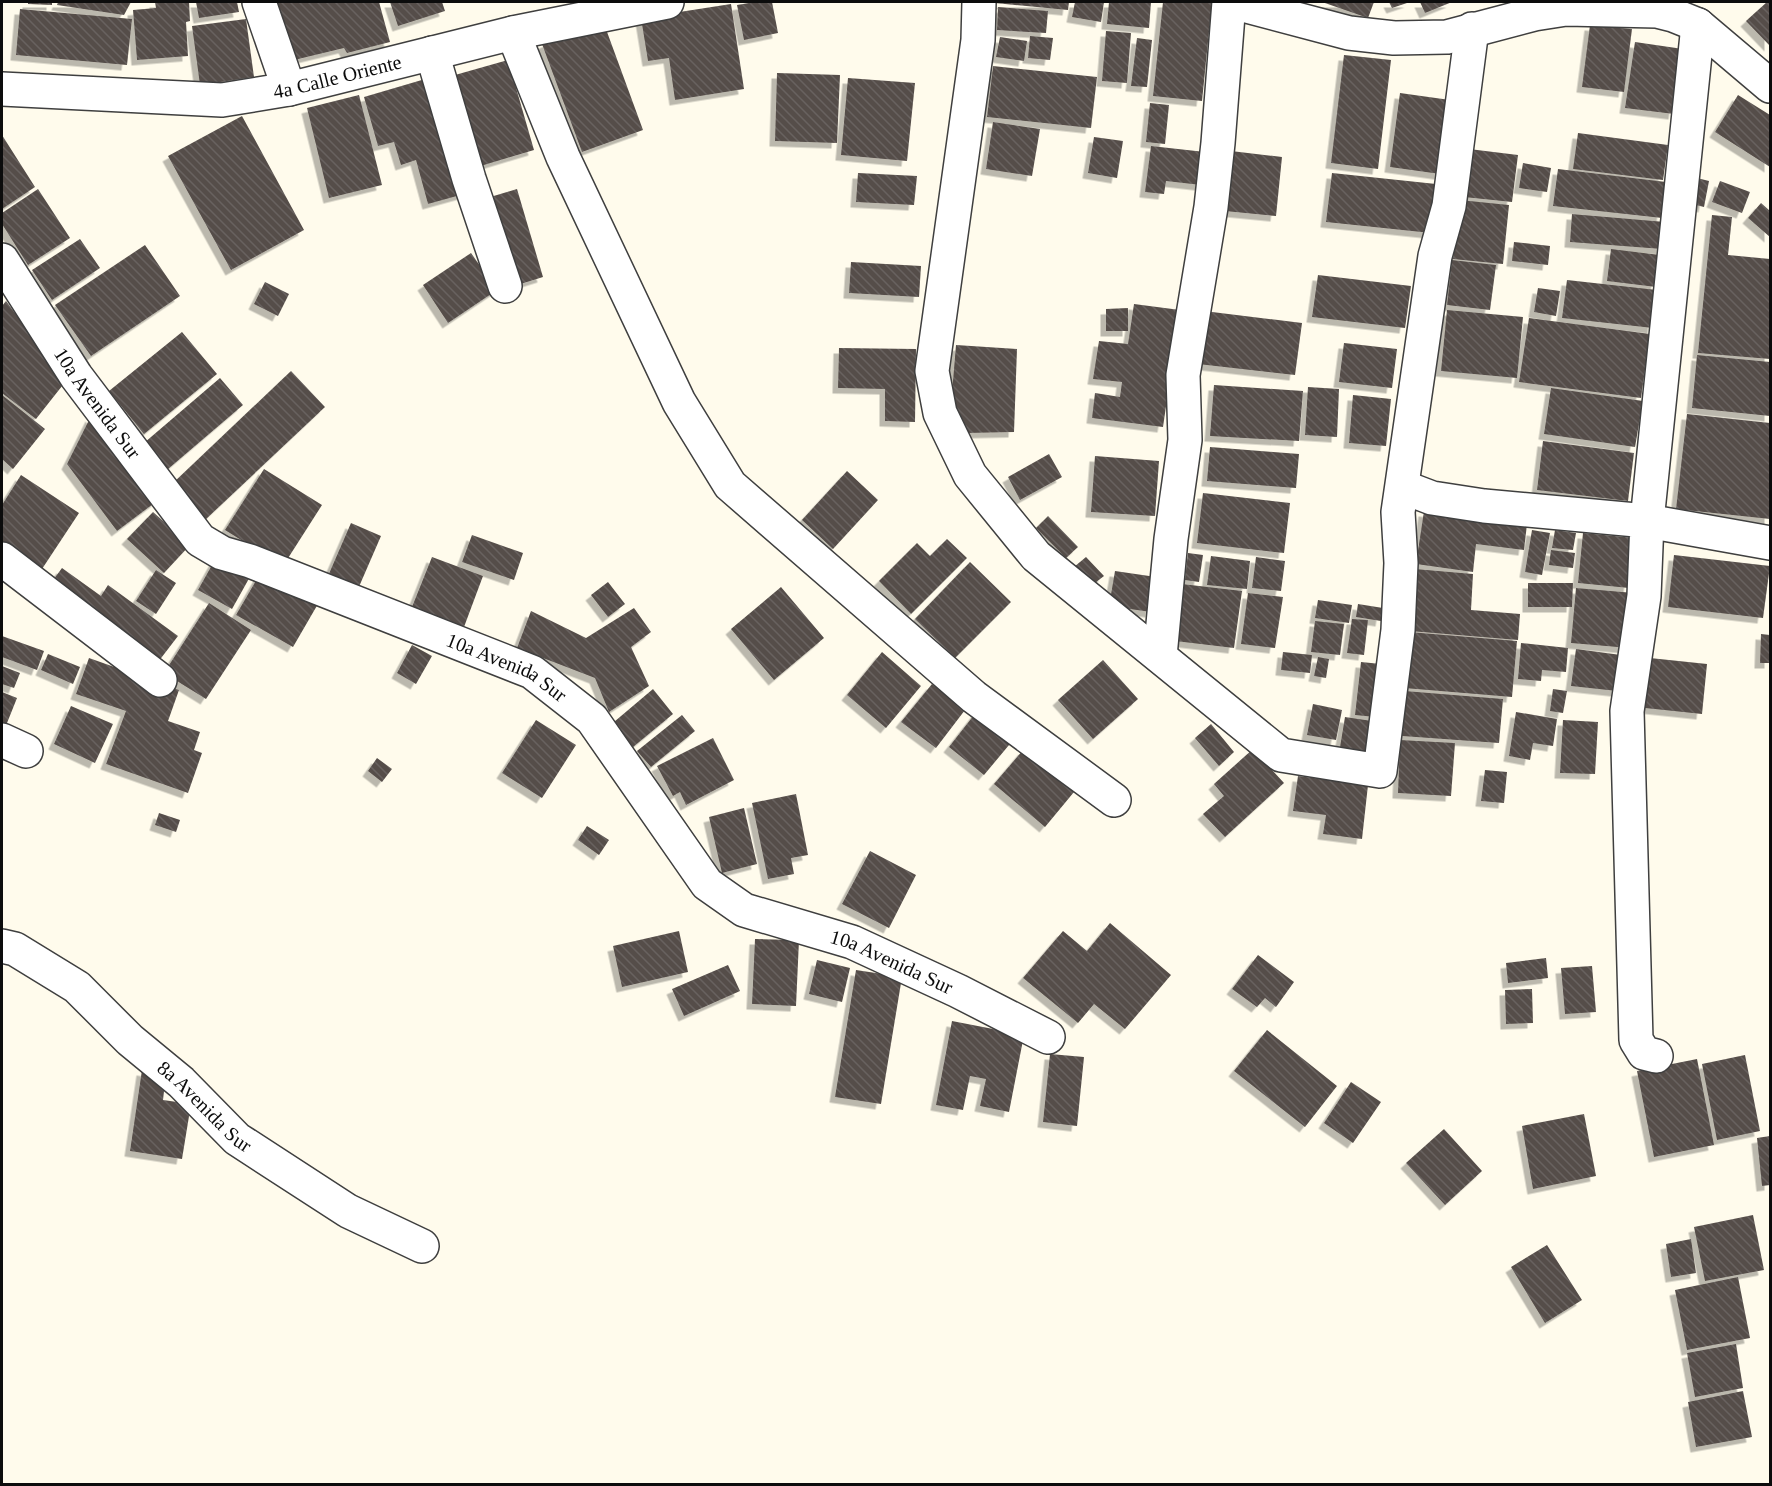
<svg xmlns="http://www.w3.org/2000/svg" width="1772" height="1486" viewBox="0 0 1772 1486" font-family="Georgia,serif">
	<defs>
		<pattern id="building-back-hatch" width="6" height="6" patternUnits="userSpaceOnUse" patternTransform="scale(1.5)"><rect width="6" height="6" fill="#554d49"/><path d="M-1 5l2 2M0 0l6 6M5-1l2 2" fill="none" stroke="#68625f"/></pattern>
		<filter id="shadow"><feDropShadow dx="-5.5" dy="5.5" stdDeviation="0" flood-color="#0004"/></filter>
	</defs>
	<rect width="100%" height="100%" fill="#fffbec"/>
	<path fill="url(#building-back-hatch)" filter="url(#shadow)" d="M 28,2 L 52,2 L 52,5 L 28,4 Z
		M 58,2 L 131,2 L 124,15 L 57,5 Z
		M 155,2 L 189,2 L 190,21 L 186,22 L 188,56 L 137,60 L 133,10 L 156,8 Z
		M 196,2 L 237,2 L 239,12 L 199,18 Z
		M 275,2 L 379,2 L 390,42 L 347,53 L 344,48 L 290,61 Z
		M 390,2 L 442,2 L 445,11 L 398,26 Z
		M 755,2 L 772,2 L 778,33 L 744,40 L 737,5 Z
		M 995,2 L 1069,2 L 1068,10 L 995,3 Z
		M 1075,2 L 1104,2 L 1101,22 L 1072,17 Z
		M 1109,2 L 1151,2 L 1149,28 L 1107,24 Z
		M 1163,2 L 1212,2 L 1202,101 L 1153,96 Z
		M 1322,2 L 1374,2 L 1368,18 Z
		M 1389,2 L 1410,2 L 1392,8 Z
		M 1420,2 L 1452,2 L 1425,13 Z
		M 1767,2 L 1770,2 L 1770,46 L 1746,21 Z
		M 731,4 L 744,89 L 675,100 L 669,58 L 648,61 L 641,18 Z
		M 998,7 L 1048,11 L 1046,33 L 997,30 Z
		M 20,9 L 132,19 L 127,65 L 16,55 Z
		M 246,19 L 254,77 L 200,85 L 192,26 Z
		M 603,21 L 643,130 L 582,152 L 542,44 Z
		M 1590,25 L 1632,29 L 1624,92 L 1582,87 Z
		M 1106,31 L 1131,33 L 1127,83 L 1102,81 Z
		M 1030,36 L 1053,38 L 1050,60 L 1028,58 Z
		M 1000,37 L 1027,41 L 1024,61 L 996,57 Z
		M 1137,38 L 1152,40 L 1147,87 L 1131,86 Z
		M 1635,42 L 1683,49 L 1674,114 L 1625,108 Z
		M 1344,55 L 1391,60 L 1378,169 L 1331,163 Z
		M 508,60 L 534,150 L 474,168 L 448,77 Z
		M 993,66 L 1097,77 L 1091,128 L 987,117 Z
		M 777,73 L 840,75 L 837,143 L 775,141 Z
		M 432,77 L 464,194 L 428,204 L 416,160 L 401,165 L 394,142 L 378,146 L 364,97 Z
		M 848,78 L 915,83 L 907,161 L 841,155 Z
		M 1400,93 L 1450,100 L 1440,174 L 1390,167 Z
		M 359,95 L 382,185 L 329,198 L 307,108 Z
		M 1738,95 L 1770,115 L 1770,167 L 1715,132 Z
		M 1150,103 L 1169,105 L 1165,144 L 1146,142 Z
		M 242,116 L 304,230 L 231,270 L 168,156 Z
		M 993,122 L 1040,129 L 1032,176 L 986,169 Z
		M 1578,133 L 1668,145 L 1663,180 L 1573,169 Z
		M 2,135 L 35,187 L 2,209 Z
		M 1094,137 L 1123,141 L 1117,178 L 1088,173 Z
		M 1151,146 L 1205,152 L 1201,185 L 1166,181 L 1164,194 L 1145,192 Z
		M 1469,149 L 1518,155 L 1512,202 L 1464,197 Z
		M 1231,151 L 1282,157 L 1276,216 L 1225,211 Z
		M 1523,163 L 1551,168 L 1547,192 L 1519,188 Z
		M 1558,169 L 1666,182 L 1662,218 L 1553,206 Z
		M 858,173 L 917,176 L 914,205 L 856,202 Z
		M 1332,173 L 1436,184 L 1431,233 L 1326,222 Z
		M 1693,177 L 1709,181 L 1704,207 L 1688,203 Z
		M 1720,181 L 1750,192 L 1742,213 L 1712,202 Z
		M 38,189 L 70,238 L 28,265 L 2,224 L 2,213 Z
		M 517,189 L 543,277 L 514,286 L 487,198 Z
		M 1460,200 L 1509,205 L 1503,264 L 1453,259 Z
		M 1761,203 L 1770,211 L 1770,237 L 1748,218 Z
		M 1572,214 L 1665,222 L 1662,249 L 1570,242 Z
		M 1712,215 L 1732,217 L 1728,255 L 1770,259 L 1770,359 L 1698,353 Z
		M 80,239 L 100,268 L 52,300 L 32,270 Z
		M 1514,242 L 1550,246 L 1548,265 L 1512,261 Z
		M 145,245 L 180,296 L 91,356 L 55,305 Z
		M 1611,249 L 1660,255 L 1656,287 L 1607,281 Z
		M 471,253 L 497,290 L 448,323 L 423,285 Z
		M 1452,260 L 1496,265 L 1490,310 L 1447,305 Z
		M 851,262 L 921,266 L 919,297 L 849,293 Z
		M 1318,275 L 1411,286 L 1405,328 L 1312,317 Z
		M 1567,280 L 1657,290 L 1653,328 L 1562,318 Z
		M 265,282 L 289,294 L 278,316 L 254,304 Z
		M 1538,288 L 1560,291 L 1556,316 L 1534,312 Z
		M 6,301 L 66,381 L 36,419 L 2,393 L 2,306 Z
		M 1134,304 L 1180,310 L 1163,427 L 1092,418 L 1095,393 L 1120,397 L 1122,382 L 1093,379 L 1099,341 L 1128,344 Z
		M 1128,308 L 1128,331 L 1106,331 L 1106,309 Z
		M 1447,310 L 1523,317 L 1517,378 L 1441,371 Z
		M 1204,311 L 1302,323 L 1295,375 L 1198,364 Z
		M 1529,318 L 1650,334 L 1641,398 L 1519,382 Z
		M 182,332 L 217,374 L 144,434 L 109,391 Z
		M 1344,343 L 1397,349 L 1392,388 L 1339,382 Z
		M 956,345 L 1017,349 L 1014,432 L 967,433 L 951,405 Z
		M 839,348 L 916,349 L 915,422 L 885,421 L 885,389 L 838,388 Z
		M 1697,355 L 1770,362 L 1770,416 L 1692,408 Z
		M 291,371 L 325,407 L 205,520 L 171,485 Z
		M 220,378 L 243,405 L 168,469 L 144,443 Z
		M 1214,385 L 1303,391 L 1299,441 L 1210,436 Z
		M 1308,387 L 1339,389 L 1337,437 L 1305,435 Z
		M 1551,388 L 1643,401 L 1635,447 L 1544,434 Z
		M 2,395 L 45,429 L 13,469 L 2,459 Z
		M 1353,395 L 1391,399 L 1386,446 L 1349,443 Z
		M 1687,414 L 1770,423 L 1770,519 L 1676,509 Z
		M 91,416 L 157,501 L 117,531 L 67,464 Z
		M 1543,441 L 1634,453 L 1628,501 L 1537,490 Z
		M 1210,447 L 1299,454 L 1296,488 L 1207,481 Z
		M 1049,454 L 1062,477 L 1020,500 L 1008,477 Z
		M 1095,456 L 1159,461 L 1155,516 L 1091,512 Z
		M 264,469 L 322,505 L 283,566 L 225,530 Z
		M 847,471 L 878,500 L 833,549 L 802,520 Z
		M 21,475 L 79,513 L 42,569 L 2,543 L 2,505 Z
		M 1203,493 L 1290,503 L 1284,553 L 1197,543 Z
		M 1424,511 L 1527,524 L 1524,550 L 1476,544 L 1473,572 L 1416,564 Z
		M 153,512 L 190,545 L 164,573 L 127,539 Z
		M 1048,516 L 1078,547 L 1066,558 L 1036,528 Z
		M 351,523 L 381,536 L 358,589 L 328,576 Z
		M 1532,530 L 1550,533 L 1542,575 L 1525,572 Z
		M 1555,530 L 1576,533 L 1573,550 L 1552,548 Z
		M 1583,533 L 1635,538 L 1629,588 L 1578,583 Z
		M 472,535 L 523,553 L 514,580 L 462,562 Z
		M 947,539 L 967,558 L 911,614 L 879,581 L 917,543 L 930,556 Z
		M 1551,550 L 1575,553 L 1573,568 L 1549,565 Z
		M 1188,553 L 1203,555 L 1199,582 L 1185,580 Z
		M 1674,555 L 1770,566 L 1763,618 L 1668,607 Z
		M 217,556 L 251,575 L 232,609 L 198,590 Z
		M 1211,556 L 1250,561 L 1247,589 L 1207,585 Z
		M 432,557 L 483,576 L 464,627 L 412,607 Z
		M 1086,557 L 1104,576 L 1091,586 L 1074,567 Z
		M 1256,557 L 1285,561 L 1281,591 L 1252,588 Z
		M 970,562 L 1011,602 L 955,658 L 915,619 Z
		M 62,568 L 101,596 L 108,585 L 178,636 L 155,666 L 48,587 Z
		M 1415,569 L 1473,574 L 1471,610 L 1520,614 L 1518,640 L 1410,631 Z
		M 156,570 L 176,583 L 156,614 L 136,601 Z
		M 1115,571 L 1156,577 L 1151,612 L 1109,606 Z
		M 261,572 L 322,597 L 293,647 L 236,615 Z
		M 608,582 L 625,604 L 608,617 L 591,595 Z
		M 1528,583 L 1573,583 L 1572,607 L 1528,607 Z
		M 1182,584 L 1242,591 L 1234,648 L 1175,641 Z
		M 781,587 L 824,638 L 774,680 L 731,629 Z
		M 1576,588 L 1634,593 L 1629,648 L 1571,643 Z
		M 1248,593 L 1283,597 L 1275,648 L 1241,644 Z
		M 1318,600 L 1352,605 L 1349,623 L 1315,618 Z
		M 209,603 L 251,630 L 206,699 L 164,673 Z
		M 1358,604 L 1383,608 L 1381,621 L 1356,617 Z
		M 634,608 L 651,632 L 631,647 L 649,686 L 609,712 L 595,678 L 517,648 L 531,611 L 586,638 Z
		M 1352,619 L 1368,620 L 1364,655 L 1347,653 Z
		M 1315,621 L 1344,624 L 1340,655 L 1311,652 Z
		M 1409,632 L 1517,641 L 1512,697 L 1404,688 Z
		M 1761,634 L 1770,635 L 1770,663 L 1760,663 Z
		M 2,636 L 44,651 L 37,670 L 2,657 Z
		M 1521,643 L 1568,648 L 1566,672 L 1542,670 L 1541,681 L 1518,679 Z
		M 412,645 L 432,656 L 416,684 L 397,673 Z
		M 1576,649 L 1621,655 L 1617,691 L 1571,686 Z
		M 882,652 L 921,686 L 886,728 L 847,695 Z
		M 1283,652 L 1312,655 L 1310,673 L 1281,670 Z
		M 48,654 L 80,667 L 73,684 L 41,670 Z
		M 1318,657 L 1329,659 L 1326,678 L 1314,676 Z
		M 89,658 L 179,690 L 168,721 L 200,732 L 194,750 L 202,753 L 188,793 L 106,764 L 126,711 L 76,694 Z
		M 1650,658 L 1707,664 L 1702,714 L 1645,708 Z
		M 1103,660 L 1138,699 L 1093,739 L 1058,700 Z
		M 1361,662 L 1381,664 L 1375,717 L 1355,715 Z
		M 2,666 L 20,673 L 14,688 L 2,684 Z
		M 932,684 L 965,710 L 936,748 L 901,722 Z
		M 653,689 L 673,714 L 633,747 L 614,722 Z
		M 1553,689 L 1567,691 L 1563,713 L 1550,711 Z
		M 1405,691 L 1503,699 L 1499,743 L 1402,736 Z
		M 2,692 L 17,698 L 5,728 L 2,726 Z
		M 1313,704 L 1342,710 L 1336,740 L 1307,735 Z
		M 71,706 L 113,724 L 95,763 L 54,744 Z
		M 978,710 L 1014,739 L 984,775 L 949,747 Z
		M 1516,712 L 1557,719 L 1553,746 L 1533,743 L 1530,760 L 1509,756 Z
		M 682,715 L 695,731 L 651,767 L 637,751 Z
		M 1345,717 L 1372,721 L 1367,757 L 1339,753 Z
		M 536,720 L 576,745 L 542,798 L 502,773 Z
		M 1563,720 L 1598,722 L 1595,774 L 1560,773 Z
		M 1211,724 L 1234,752 L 1219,766 L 1195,738 Z
		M 713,738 L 734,780 L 686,805 L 680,792 L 673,796 L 657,766 Z
		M 1400,740 L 1455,743 L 1451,796 L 1398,793 Z
		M 1024,749 L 1074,792 L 1045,827 L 994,784 Z
		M 1253,749 L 1284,783 L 1225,837 L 1203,814 L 1224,796 L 1214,784 Z
		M 377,758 L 392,769 L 382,782 L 368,771 Z
		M 1485,770 L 1507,772 L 1504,803 L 1481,801 Z
		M 1298,776 L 1368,785 L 1362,839 L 1323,834 L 1326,815 L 1293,811 Z
		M 796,794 L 808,855 L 791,858 L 794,874 L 768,879 L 752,803 Z
		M 744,808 L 757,864 L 722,873 L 709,817 Z
		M 159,813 L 180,820 L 176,832 L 155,825 Z
		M 587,826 L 609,840 L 599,855 L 578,840 Z
		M 870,851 L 916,875 L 889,928 L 842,904 Z
		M 1110,923 L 1171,975 L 1125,1029 L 1094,1004 L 1078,1023 L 1023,978 L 1063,931 L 1087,951 Z
		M 679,931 L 688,972 L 622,987 L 613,946 Z
		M 755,939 L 799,940 L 796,1006 L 752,1004 Z
		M 1258,955 L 1294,982 L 1276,1007 L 1265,998 L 1257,1007 L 1232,989 Z
		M 1546,958 L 1548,978 L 1508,983 L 1506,963 Z
		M 817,960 L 850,968 L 842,1002 L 809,994 Z
		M 728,965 L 740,991 L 684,1016 L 672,989 Z
		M 1592,966 L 1596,1012 L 1565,1014 L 1561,968 Z
		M 856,970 L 902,977 L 881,1104 L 835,1097 Z
		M 1532,989 L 1533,1023 L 1506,1024 L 1505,990 Z
		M 952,1021 L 1024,1035 L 1009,1112 L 980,1106 L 986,1079 L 970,1076 L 963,1110 L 936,1105 Z
		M 1267,1030 L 1337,1086 L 1305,1127 L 1234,1071 Z
		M 1050,1054 L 1084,1057 L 1077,1126 L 1043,1122 Z
		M 1745,1055 L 1760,1131 L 1717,1140 L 1702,1064 Z
		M 1697,1059 L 1714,1145 L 1654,1157 L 1637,1071 Z
		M 142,1070 L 166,1074 L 163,1100 L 191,1104 L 182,1159 L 130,1151 Z
		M 1351,1082 L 1381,1102 L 1353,1143 L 1324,1123 Z
		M 1584,1114 L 1596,1176 L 1533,1189 L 1522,1126 Z
		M 1444,1129 L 1482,1171 L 1445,1205 L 1406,1163 Z
		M 1770,1136 L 1770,1185 L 1762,1186 L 1757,1138 Z
		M 1753,1215 L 1764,1270 L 1705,1281 L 1694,1227 Z
		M 1691,1239 L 1696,1273 L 1671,1277 L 1666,1244 Z
		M 1547,1245 L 1582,1300 L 1545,1323 L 1511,1267 Z
		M 1738,1277 L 1750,1338 L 1687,1350 L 1675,1290 Z
		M 1736,1344 L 1743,1388 L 1695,1397 L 1687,1353 Z
		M 1743,1391 L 1752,1437 L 1696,1447 L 1688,1402 Z"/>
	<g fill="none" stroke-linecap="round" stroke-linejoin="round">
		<g stroke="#3f3f3f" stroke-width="36">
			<g id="minor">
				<path d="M 259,2 L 289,89"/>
				<path d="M 979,2 L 978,40 L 932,371 L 940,413 L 970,475 L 1036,556 L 1281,755 L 1380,771 L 1398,630 L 1401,563 L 1398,512 L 1435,256 L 1449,206 L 1472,29"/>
				<path d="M 1232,2 L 1349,33 L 1394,38 L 1447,37 L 1534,14 L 1566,9 L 1657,11 L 1673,15 L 1698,25 L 1770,86"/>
				<path d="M 1698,25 L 1647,521 L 1770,543"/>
				<path d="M 513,33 L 563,157 L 679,402 L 730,485 L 974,697 L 1114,800"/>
				<path d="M 432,53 L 469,179 L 505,286"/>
				<path id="s1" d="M 2,89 L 222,100 L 289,89 L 513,33 L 667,2"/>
				<path id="s2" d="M 2,260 L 76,376 L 200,540 L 222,553 L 250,561 L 532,672 L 592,719 L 707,884 L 744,910 L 852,942 L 958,991 L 1048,1037"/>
				<path d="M 1403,487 L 1432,498 L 1484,506 L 1647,521 L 1644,596 L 1627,711 L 1636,1040 L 1644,1053 L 1656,1056"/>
				<path d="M 2,559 L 160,680"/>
				<path d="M 1160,656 L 1171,539 L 1185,440 L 1183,375 L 1211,207 L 1218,143 L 1229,2"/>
				<path d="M 2,740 L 26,751"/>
				<path id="s3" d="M 2,946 L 15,949 L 77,987 L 130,1040 L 181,1082 L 237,1139 L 348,1211 L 422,1246"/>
			</g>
		</g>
		<use href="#minor" stroke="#fff" stroke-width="33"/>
	</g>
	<g text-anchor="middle" stroke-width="6" stroke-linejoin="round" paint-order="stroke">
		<g font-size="20" fill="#0c0c0c" stroke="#fff">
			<text dy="7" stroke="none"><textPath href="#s1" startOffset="338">4a Calle Oriente</textPath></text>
			<text dy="7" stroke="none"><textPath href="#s2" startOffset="172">10a Avenida Sur</textPath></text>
			<text dy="7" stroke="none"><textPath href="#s2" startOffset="676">10a Avenida Sur</textPath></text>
			<text dy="7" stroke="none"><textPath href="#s2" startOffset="1180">10a Avenida Sur</textPath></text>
			<text dy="7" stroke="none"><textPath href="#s3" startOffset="261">8a Avenida Sur</textPath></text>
		</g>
	</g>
	<rect width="1772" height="1486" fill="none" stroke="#0c0c0c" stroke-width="6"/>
</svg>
